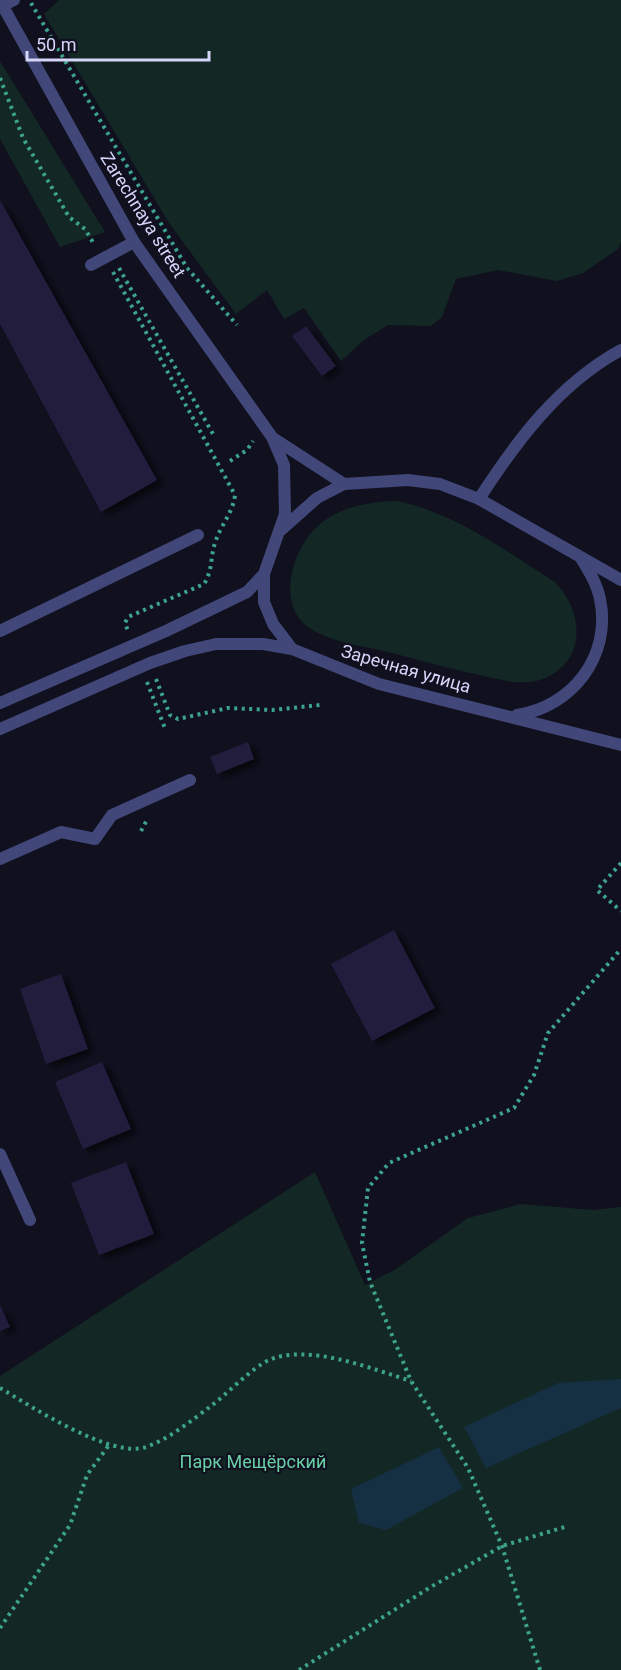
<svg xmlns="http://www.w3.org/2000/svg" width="621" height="1670" viewBox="0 0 621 1670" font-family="Roboto,sans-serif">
	<defs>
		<filter id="shadow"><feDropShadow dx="6" dy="4" stdDeviation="3" flood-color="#0009"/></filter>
	</defs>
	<rect width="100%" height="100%" fill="#10101f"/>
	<path fill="#132824" d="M 59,0 L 621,0 L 621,242 L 618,249 L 583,273 L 557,281 L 498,270 L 456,279 L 442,317 L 431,326 L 388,325 L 364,340 L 341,361 L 304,308 L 284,319 L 267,290 L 236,314 L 169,223 L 44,14 Z
		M 0,61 L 105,232 L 60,247 L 0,139 Z
		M 397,501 C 456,513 505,551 555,582 C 585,613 587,664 540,680 C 532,683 521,682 513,682 C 469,674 427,662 384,651 C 361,646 334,642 314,631 C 273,609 292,547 320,524 C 342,506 370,502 397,501 Z
		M 315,1172 L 365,1285 L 396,1269 L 468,1218 L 521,1204 L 593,1210 L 621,1207 L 621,1670 L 0,1670 L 0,1376 Z"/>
	<path fill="#152f43" d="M 621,1379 L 621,1408 L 486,1468 L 464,1427 L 558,1383 Z
		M 439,1447 L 463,1488 L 386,1530 L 359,1523 L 351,1489 Z"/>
	<path fill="#201e3e" filter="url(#shadow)" d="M 0,200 L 157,480 L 101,512 L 0,324 Z
		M 306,326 L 336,366 L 322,376 L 292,336 Z
		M 248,742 L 254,759 L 217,774 L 210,757 Z
		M 394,930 L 435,1008 L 372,1041 L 331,964 Z
		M 61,974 L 88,1049 L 46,1064 L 20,989 Z
		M 102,1062 L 131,1129 L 83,1149 L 55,1082 Z
		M 126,1162 L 154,1234 L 99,1255 L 71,1183 Z
		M 0,1305 L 10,1327 L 0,1331 Z"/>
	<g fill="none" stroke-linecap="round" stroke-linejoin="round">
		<path stroke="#3da38d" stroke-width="4" stroke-dasharray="3 4.5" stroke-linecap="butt" d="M 31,3 L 187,268 L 237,325
			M 0,78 L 23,138 L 69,217 L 85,229 L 94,244
			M 119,268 L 213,434
			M 113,272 L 235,495 C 233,513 220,526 215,543 C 210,558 213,570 204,584 L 128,617 L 125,623 L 128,631
			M 230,461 L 247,450 L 253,441
			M 156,679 L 170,715 L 178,719 L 228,708 L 272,710 L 320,705
			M 147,682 L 166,731
			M 141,831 L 148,818
			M 621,863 L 597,890 L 621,911
			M 0,1388 C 31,1406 111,1459 146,1447 C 169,1439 192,1420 211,1406 C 227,1394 253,1367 269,1360 C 309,1343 372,1369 411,1381
			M 0,1628 L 70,1525 L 87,1475 L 109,1445
			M 299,1670 L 429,1588 L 502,1546 L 568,1526
			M 540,1670 L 502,1546 L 468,1468 L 411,1381 L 370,1282 L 362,1243 L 368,1188 L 389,1163 L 514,1108 L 534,1075 L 548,1033 L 621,949"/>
		<path stroke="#414778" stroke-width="12" d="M 2,6 L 14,0
			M 91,265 L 134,242
			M 0,631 L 198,535
			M 0,859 L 61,832 L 95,839 L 112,815 L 190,780
			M 0,1154 L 30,1220"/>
		<path stroke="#414778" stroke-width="12" d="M 479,499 C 517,440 559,384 621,350"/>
		<path stroke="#414778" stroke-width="12" d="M 0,1 L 134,242 L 272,437 L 284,465 L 285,514 L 264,574 L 264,602 L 273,624 L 292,649 L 379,684 L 621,745
			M 273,438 L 344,484
			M 281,530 L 317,498 L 344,484 L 408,480 L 440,484 L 479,499 L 621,580
			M 0,703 L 166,631 L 247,592 L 264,574
			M 517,715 C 572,707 612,656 600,599 C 597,584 589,571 581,558
			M 0,729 L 150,663 L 185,651 L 216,644 L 263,644 L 292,649"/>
	</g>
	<g text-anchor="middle" stroke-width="4.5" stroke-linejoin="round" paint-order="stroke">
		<g font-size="18" fill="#d4d5f9" stroke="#10101f">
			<text transform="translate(143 215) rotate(58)" y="6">Zarechnaya street</text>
			<text transform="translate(406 669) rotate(16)" y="6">Заречная улица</text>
		</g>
		<g font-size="18" fill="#69cfa6" stroke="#10101f">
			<text x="253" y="1468">Парк Мещёрский</text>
		</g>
	</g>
	<path d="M27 51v9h182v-9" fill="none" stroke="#d4d5f9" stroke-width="3"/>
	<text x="36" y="51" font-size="18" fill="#d4d5f9" stroke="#10101f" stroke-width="4.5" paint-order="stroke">50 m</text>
</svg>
